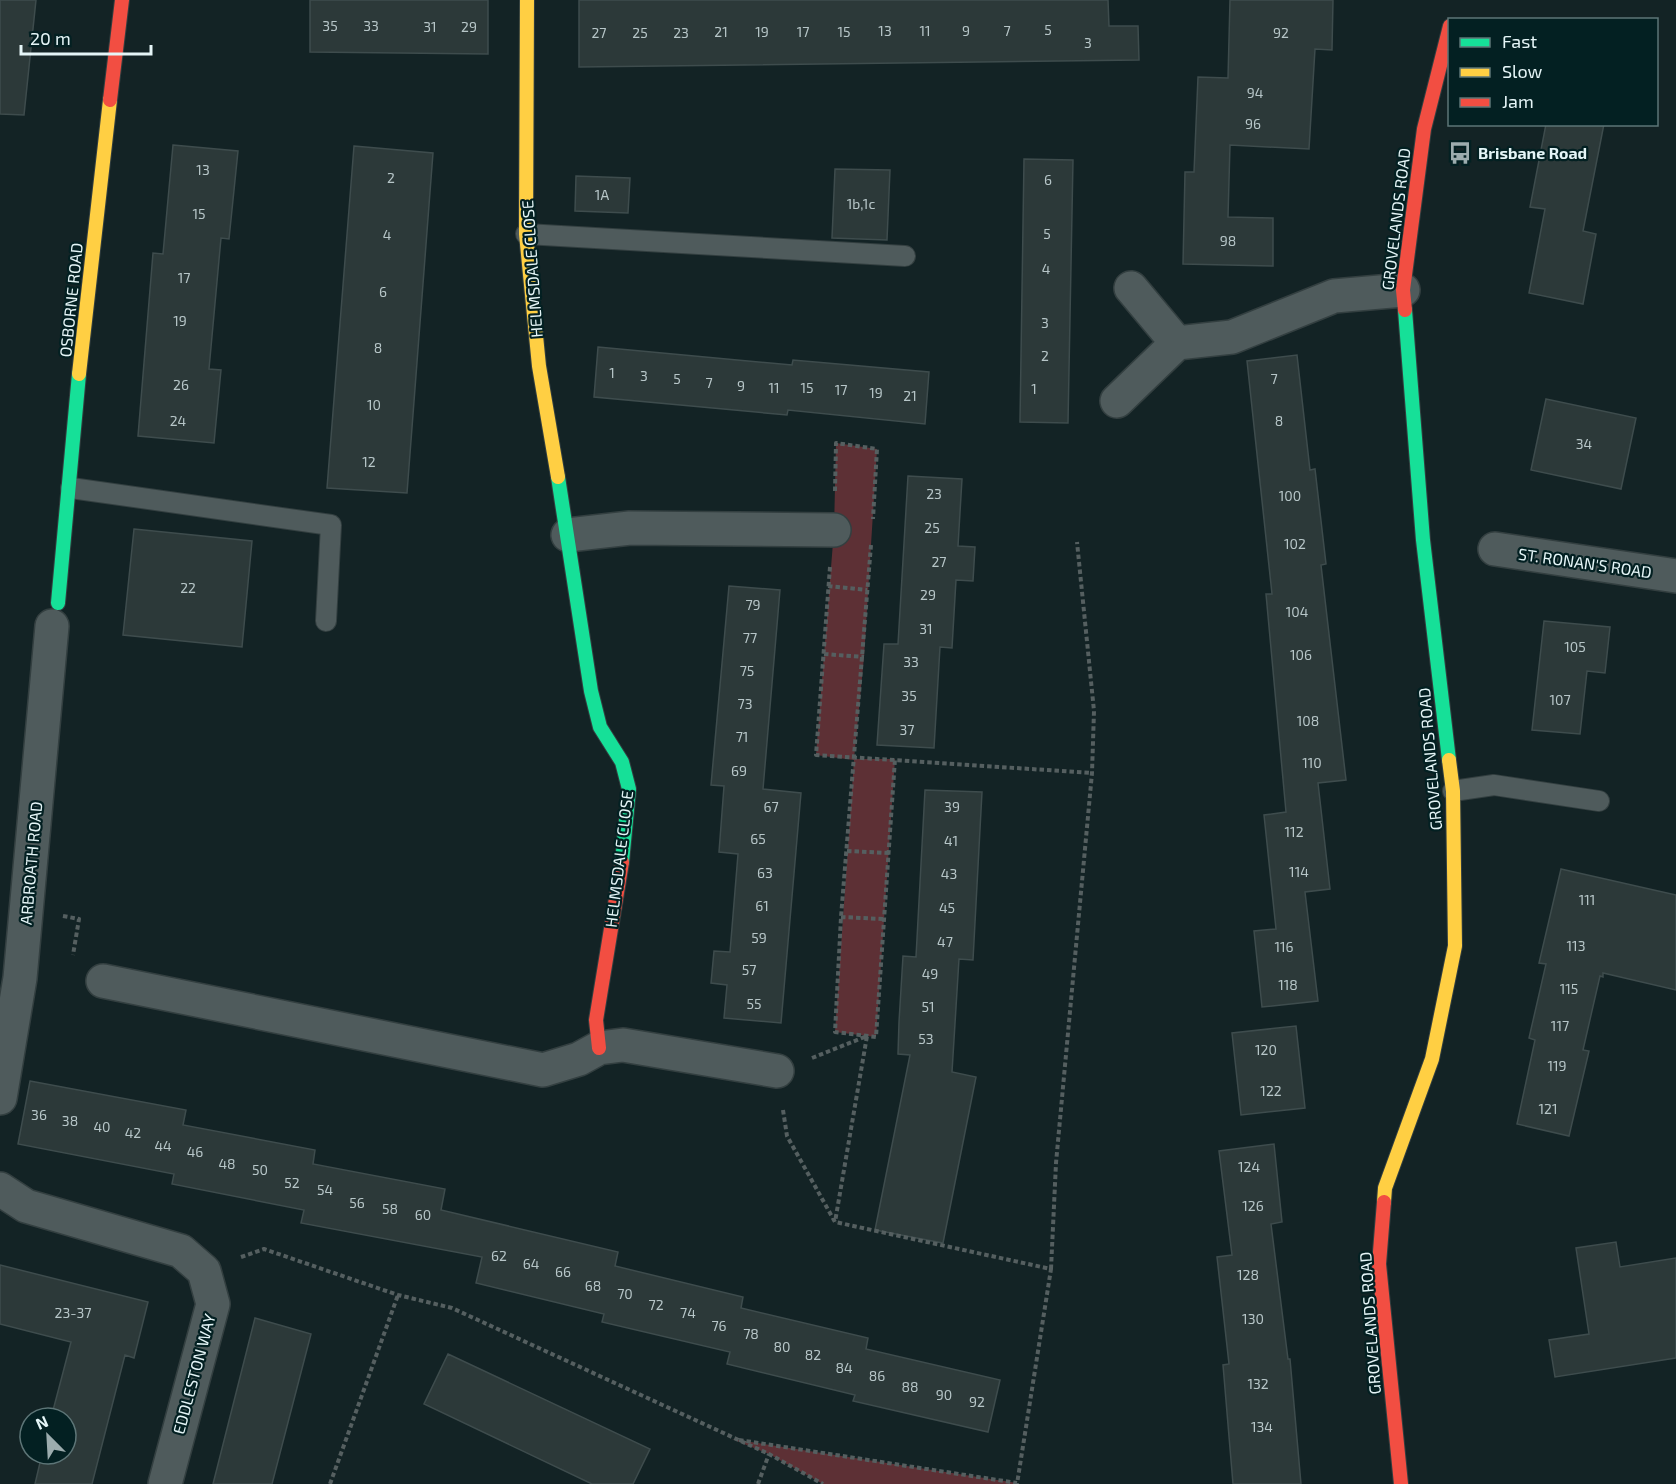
<svg xmlns="http://www.w3.org/2000/svg" width="1676" height="1484" viewBox="0 0 1676 1484" font-family="'Exo 2',sans-serif">
	<rect width="100%" height="100%" fill="#132325"/>
	<path fill="#5d3035" d="M 836,443 L 877,449 L 864,657 L 854,759 L 895,759 L 876,1037 L 835,1032 L 854,760 L 816,755 L 834,530 Z
		M 732,1439 L 1017,1483 L 1017,1484 L 823,1484 L 769,1454 Z"/>
	<path fill="#2c3939" stroke="#3e4c4d" stroke-width="1.5" d="M 0,0 L 36,0 L 24,115 L 0,114 Z
		M 310,0 L 488,0 L 488,54 L 310,52 Z
		M 579,0 L 1108,0 L 1109,26 L 1138,26 L 1139,60 L 579,67 Z
		M 1230,0 L 1333,0 L 1332,50 L 1315,49 L 1309,149 L 1230,145 L 1228,217 L 1273,218 L 1273,266 L 1183,264 L 1185,172 L 1194,172 L 1198,77 L 1228,78 Z
		M 1546,124 L 1604,124 L 1583,231 L 1596,234 L 1583,304 L 1529,293 L 1545,209 L 1530,207 Z
		M 173,145 L 238,151 L 229,239 L 221,238 L 209,369 L 221,370 L 214,443 L 138,436 L 153,253 L 163,254 Z
		M 354,146 L 433,153 L 407,493 L 327,488 Z
		M 1024,159 L 1073,160 L 1068,423 L 1020,422 Z
		M 835,169 L 890,170 L 887,240 L 832,238 Z
		M 576,176 L 630,178 L 628,213 L 575,211 Z
		M 598,347 L 792,365 L 793,360 L 929,372 L 925,424 L 788,410 L 787,415 L 594,397 Z
		M 1297,355 L 1310,470 L 1315,469 L 1326,564 L 1321,565 L 1346,780 L 1318,783 L 1330,889 L 1305,892 L 1318,1001 L 1262,1007 L 1254,931 L 1276,929 L 1264,815 L 1286,812 L 1266,594 L 1272,594 L 1247,361 Z
		M 1546,399 L 1636,418 L 1621,489 L 1531,470 Z
		M 908,476 L 962,479 L 958,546 L 975,547 L 973,581 L 956,580 L 952,648 L 940,647 L 934,748 L 877,745 L 884,644 L 898,644 Z
		M 134,529 L 252,541 L 242,647 L 123,635 Z
		M 729,586 L 780,590 L 763,789 L 801,793 L 781,1023 L 724,1018 L 727,985 L 711,983 L 714,951 L 730,952 L 738,854 L 719,852 L 724,786 L 711,785 Z
		M 1544,621 L 1610,627 L 1605,673 L 1587,671 L 1580,734 L 1532,730 Z
		M 925,790 L 982,792 L 973,960 L 959,959 L 952,1072 L 976,1077 L 943,1243 L 875,1230 L 910,1055 L 898,1054 L 899,1022 L 903,956 L 916,957 Z
		M 1561,869 L 1676,895 L 1676,990 L 1603,973 L 1603,977 L 1600,976 L 1583,1050 L 1589,1051 L 1569,1136 L 1517,1124 L 1535,1040 L 1529,1038 L 1546,964 L 1539,963 Z
		M 1296,1026 L 1305,1108 L 1241,1115 L 1232,1033 Z
		M 30,1081 L 186,1110 L 183,1125 L 315,1150 L 313,1164 L 445,1189 L 441,1210 L 618,1252 L 615,1266 L 743,1297 L 741,1308 L 868,1338 L 866,1349 L 1000,1380 L 988,1432 L 853,1401 L 855,1395 L 727,1364 L 730,1352 L 602,1322 L 604,1314 L 476,1283 L 482,1257 L 301,1223 L 304,1210 L 172,1184 L 174,1174 L 18,1144 Z
		M 1274,1144 L 1282,1222 L 1271,1224 L 1288,1359 L 1290,1359 L 1301,1484 L 1233,1484 L 1223,1365 L 1229,1364 L 1217,1257 L 1232,1255 L 1219,1151 Z
		M 1616,1242 L 1620,1267 L 1676,1258 L 1676,1358 L 1555,1377 L 1549,1340 L 1589,1334 L 1576,1248 Z
		M 0,1265 L 148,1302 L 134,1358 L 125,1355 L 92,1484 L 35,1484 L 42,1454 L 66,1454 L 66,1418 L 51,1418 L 71,1342 L 0,1324 Z
		M 255,1318 L 311,1334 L 272,1484 L 213,1484 Z
		M 448,1354 L 650,1449 L 633,1484 L 592,1484 L 424,1404 Z"/>
	<g fill="none" stroke-linecap="round" stroke-linejoin="round">
		<g stroke="#333f40" stroke-width="22">
			<path id="lane" d="M 526,234 L 905,256
				M 71,488 L 331,525 L 326,621
				M 1453,791 L 1494,785 L 1599,801"/>
		</g>
		<g stroke="#333f40" stroke-width="36">
			<path id="street" d="M 1131,288 L 1177,343 L 1232,337 L 1334,296 L 1403,290
				M 1117,401 L 1177,343
				M 568,535 L 630,528 L 834,530
				M 1495,549 L 1676,576
				M 103,981 L 543,1070 L 579,1059 L 599,1048 L 623,1045 L 777,1071
				M 0,1098 L 20,978 L 52,626
				M 0,1189 L 26,1206 L 181,1251 L 204,1271 L 213,1304 L 165,1484"/>
		</g>
		<g stroke="#333f40" stroke-width="16">
			<path id="fast" d="M 1405,310 L 1423,540 L 1449,760
				M 558,477 L 591,691 L 600,727 L 622,762 L 629,789 L 622,862
				M 58,603 L 79,374"/>
		</g>
		<g stroke="#333f40" stroke-width="16">
			<path id="slow" d="M 527,0 L 526,234 L 539,366 L 558,477
				M 79,374 L 110,100
				M 1384,1202 L 1385,1188 L 1432,1059 L 1455,946 L 1453,791 L 1449,760"/>
		</g>
		<g stroke="#333f40" stroke-width="16">
			<path id="jam" d="M 110,100 L 122,0
				M 1405,310 L 1403,290 L 1424,129 L 1450,26
				M 599,1048 L 596,1020 L 622,862
				M 1384,1202 L 1379,1264 L 1401,1484"/>
		</g>
		<path stroke="#555f60" stroke-width="4" stroke-dasharray="4.5 3" stroke-linecap="butt" d="M 835,491 L 836,443 L 877,449 L 873,519
			M 871,545 L 841,917 L 835,1032 L 876,1037 L 895,759
			M 830,567 L 816,755 L 1092,773
			M 828,586 L 867,590
			M 824,654 L 864,657
			M 847,851 L 889,853
			M 63,916 L 79,919 L 73,955
			M 841,917 L 883,919
			M 812,1058 L 867,1036 L 835,1222
			M 783,1110 L 787,1136 L 835,1222 L 1051,1269 L 1017,1484
			M 241,1257 L 264,1249 L 398,1295 L 452,1308 L 769,1454 L 823,1484
			M 1051,1269 L 1056,1163 L 1092,773 L 1094,711 L 1077,542
			M 739,1440 L 1017,1483
			M 330,1484 L 398,1295
			M 758,1484 L 769,1454"/>
		<use href="#lane" stroke="#4f5b5c" stroke-width="20"/>
		<use href="#street" stroke="#4f5b5c" stroke-width="33"/>
		<use href="#fast" stroke="#16e098" stroke-width="14"/>
		<use href="#slow" stroke="#ffcf43" stroke-width="14"/>
		<use href="#jam" stroke="#f24e42" stroke-width="14"/>
	</g>
	<defs>
		<g id="bus-bare" transform="scale(1.8)"><path d="M-5-6H5V4H4V6H2V4H-2V6H-4V4H-5ZM-3.5-4V0h7V-4ZM-3.5 1.2v1.5H-2V1.2ZM2 1.2v1.5H3.5V1.2Z" fill="#9cacae" stroke="#032022" stroke-width="2.5" paint-order="stroke"/></g>
	</defs>
	<g fill-rule="evenodd">
		<use href="#bus-bare" x="1460" y="153"/>
	</g>
	<g text-anchor="middle" stroke-width="4.5" stroke-linejoin="round" paint-order="stroke">
		<g font-size="14" fill="#b7c6c8">
			<text x="330" y="31">35</text>
			<text x="371" y="31">33</text>
			<text x="430" y="32">31</text>
			<text x="469" y="32">29</text>
			<text x="1048" y="35">5</text>
			<text x="885" y="36">13</text>
			<text x="925" y="36">11</text>
			<text x="966" y="36">9</text>
			<text x="1007" y="36">7</text>
			<text x="721" y="37">21</text>
			<text x="762" y="37">19</text>
			<text x="803" y="37">17</text>
			<text x="844" y="37">15</text>
			<text x="599" y="38">27</text>
			<text x="640" y="38">25</text>
			<text x="681" y="38">23</text>
			<text x="1281" y="38">92</text>
			<text x="1088" y="48">3</text>
			<text x="1255" y="98">94</text>
			<text x="1253" y="129">96</text>
			<text x="203" y="175">13</text>
			<text x="391" y="183">2</text>
			<text x="1048" y="185">6</text>
			<text x="602" y="200">1A</text>
			<text x="861" y="209">1b,1c</text>
			<text x="199" y="219">15</text>
			<text x="1047" y="239">5</text>
			<text x="387" y="240">4</text>
			<text x="1228" y="246">98</text>
			<text x="1046" y="274">4</text>
			<text x="184" y="283">17</text>
			<text x="383" y="297">6</text>
			<text x="180" y="326">19</text>
			<text x="1045" y="328">3</text>
			<text x="378" y="353">8</text>
			<text x="1045" y="361">2</text>
			<text x="612" y="378">1</text>
			<text x="644" y="381">3</text>
			<text x="677" y="384">5</text>
			<text x="1274" y="384">7</text>
			<text x="709" y="388">7</text>
			<text x="181" y="390">26</text>
			<text x="741" y="391">9</text>
			<text x="774" y="393">11</text>
			<text x="807" y="393">15</text>
			<text x="1034" y="394">1</text>
			<text x="841" y="395">17</text>
			<text x="876" y="398">19</text>
			<text x="910" y="401">21</text>
			<text x="374" y="410">10</text>
			<text x="178" y="426">24</text>
			<text x="1279" y="426">8</text>
			<text x="1584" y="449">34</text>
			<text x="369" y="467">12</text>
			<text x="934" y="499">23</text>
			<text x="1290" y="501">100</text>
			<text x="932" y="533">25</text>
			<text x="1295" y="549">102</text>
			<text x="939" y="567">27</text>
			<text x="188" y="593">22</text>
			<text x="928" y="600">29</text>
			<text x="753" y="610">79</text>
			<text x="1297" y="617">104</text>
			<text x="926" y="634">31</text>
			<text x="750" y="643">77</text>
			<text x="1575" y="652">105</text>
			<text x="1301" y="660">106</text>
			<text x="911" y="667">33</text>
			<text x="747" y="676">75</text>
			<text x="909" y="701">35</text>
			<text x="1560" y="705">107</text>
			<text x="745" y="709">73</text>
			<text x="1308" y="726">108</text>
			<text x="907" y="735">37</text>
			<text x="742" y="742">71</text>
			<text x="1312" y="768">110</text>
			<text x="739" y="776">69</text>
			<text x="771" y="812">67</text>
			<text x="952" y="812">39</text>
			<text x="1294" y="837">112</text>
			<text x="758" y="844">65</text>
			<text x="951" y="846">41</text>
			<text x="1299" y="877">114</text>
			<text x="765" y="878">63</text>
			<text x="949" y="879">43</text>
			<text x="1587" y="905">111</text>
			<text x="762" y="911">61</text>
			<text x="947" y="913">45</text>
			<text x="759" y="943">59</text>
			<text x="945" y="947">47</text>
			<text x="1576" y="951">113</text>
			<text x="1284" y="952">116</text>
			<text x="749" y="975">57</text>
			<text x="930" y="979">49</text>
			<text x="1288" y="990">118</text>
			<text x="1569" y="994">115</text>
			<text x="754" y="1009">55</text>
			<text x="928" y="1012">51</text>
			<text x="1560" y="1031">117</text>
			<text x="926" y="1044">53</text>
			<text x="1266" y="1055">120</text>
			<text x="1557" y="1071">119</text>
			<text x="1271" y="1096">122</text>
			<text x="1548" y="1114">121</text>
			<text x="39" y="1120">36</text>
			<text x="70" y="1126">38</text>
			<text x="102" y="1132">40</text>
			<text x="133" y="1138">42</text>
			<text x="163" y="1151">44</text>
			<text x="195" y="1157">46</text>
			<text x="227" y="1169">48</text>
			<text x="1249" y="1172">124</text>
			<text x="260" y="1175">50</text>
			<text x="292" y="1188">52</text>
			<text x="325" y="1195">54</text>
			<text x="357" y="1208">56</text>
			<text x="1253" y="1211">126</text>
			<text x="390" y="1214">58</text>
			<text x="423" y="1220">60</text>
			<text x="499" y="1261">62</text>
			<text x="531" y="1269">64</text>
			<text x="563" y="1277">66</text>
			<text x="1248" y="1280">128</text>
			<text x="593" y="1291">68</text>
			<text x="625" y="1299">70</text>
			<text x="656" y="1310">72</text>
			<text x="73" y="1318">23-37</text>
			<text x="688" y="1318">74</text>
			<text x="1253" y="1324">130</text>
			<text x="719" y="1331">76</text>
			<text x="751" y="1339">78</text>
			<text x="782" y="1352">80</text>
			<text x="813" y="1360">82</text>
			<text x="844" y="1373">84</text>
			<text x="877" y="1381">86</text>
			<text x="1258" y="1389">132</text>
			<text x="910" y="1392">88</text>
			<text x="944" y="1400">90</text>
			<text x="977" y="1407">92</text>
			<text x="1262" y="1432">134</text>
		</g>
		<g font-size="16" font-weight="bold" fill="#e5f5f7" stroke="#032022" text-anchor="start">
			<text x="1478" y="159">Brisbane Road</text>
		</g>
		<g font-size="16" fill="#e5f5f7" stroke="#032022">
			<text transform="translate(1396 219) rotate(-83)" y="6">GROVELANDS ROAD</text>
			<text transform="translate(532 269) rotate(-94)" y="6">HELMSDALE CLOSE</text>
			<text transform="translate(71 300) rotate(-84)" y="6">OSBORNE ROAD</text>
			<text transform="translate(1585 563) rotate(8)" y="6">ST. RONAN'S ROAD</text>
			<text transform="translate(1430 759) rotate(-95)" y="6">GROVELANDS ROAD</text>
			<text transform="translate(619 859) rotate(-83)" y="6">HELMSDALE CLOSE</text>
			<text transform="translate(31 863) rotate(-85)" y="6">ARBROATH ROAD</text>
			<text transform="translate(1370 1323) rotate(-94)" y="6">GROVELANDS ROAD</text>
			<text transform="translate(194 1374) rotate(-75)" y="6">EDDLESTON WAY</text>
		</g>
	</g>
	<rect x="1448" y="18" width="210" height="108" fill="#032022" stroke="#5d7577" stroke-width="1.5"/>
	<rect x="1460" y="38" width="30" height="9" fill="#16e098" stroke="#5d7577" stroke-width="1.5"/>
	<text x="1502" y="48" font-size="18" fill="#e5f5f7">Fast</text>
	<rect x="1460" y="68" width="30" height="9" fill="#ffcf43" stroke="#5d7577" stroke-width="1.5"/>
	<text x="1502" y="78" font-size="18" fill="#e5f5f7">Slow</text>
	<rect x="1460" y="98" width="30" height="9" fill="#f24e42" stroke="#5d7577" stroke-width="1.5"/>
	<text x="1502" y="108" font-size="18" fill="#e5f5f7">Jam</text>
	<g transform="translate(48 1436) rotate(336)"><circle r="28" fill="#032022" stroke="#5d7577" stroke-width="1.5"/>
	<path d="M0-4.5L10 22L0 15L-10 22Z" fill="#9cacae"/>
	<text y="-9" font-size="16" font-weight="bold" text-anchor="middle" fill="#e5f5f7">N</text>
	</g>
	<path d="M21 45v9h130v-9" fill="none" stroke="#e5f5f7" stroke-width="3"/>
	<text x="30" y="45" font-size="18" fill="#e5f5f7" stroke="#032022" stroke-width="4.5" paint-order="stroke">20 m</text>
</svg>
